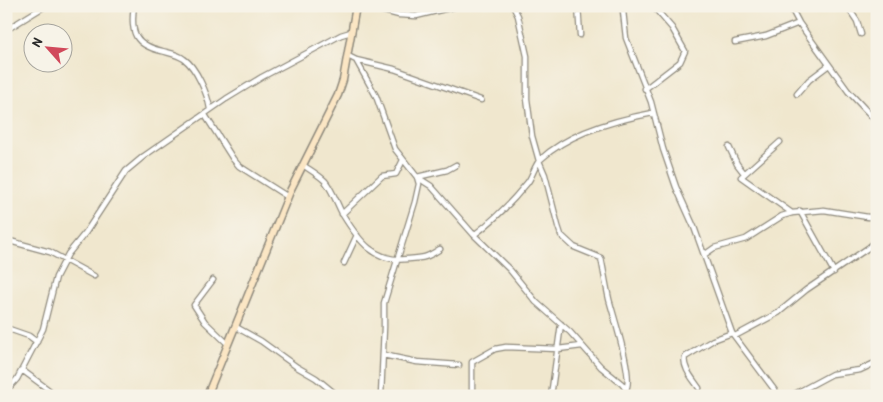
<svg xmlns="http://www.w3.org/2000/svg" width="883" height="402" viewBox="0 0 883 402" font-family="'Patrick Hand',sans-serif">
	<rect width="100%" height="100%" fill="#f7f3e8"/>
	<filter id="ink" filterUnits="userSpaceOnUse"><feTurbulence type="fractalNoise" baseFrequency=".02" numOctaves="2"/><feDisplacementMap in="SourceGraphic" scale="10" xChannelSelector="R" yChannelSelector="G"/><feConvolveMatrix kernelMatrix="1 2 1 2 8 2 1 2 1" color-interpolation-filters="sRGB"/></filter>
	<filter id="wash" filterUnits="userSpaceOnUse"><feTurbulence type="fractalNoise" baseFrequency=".0096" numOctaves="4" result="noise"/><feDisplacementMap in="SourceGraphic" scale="20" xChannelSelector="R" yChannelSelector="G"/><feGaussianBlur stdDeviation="1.12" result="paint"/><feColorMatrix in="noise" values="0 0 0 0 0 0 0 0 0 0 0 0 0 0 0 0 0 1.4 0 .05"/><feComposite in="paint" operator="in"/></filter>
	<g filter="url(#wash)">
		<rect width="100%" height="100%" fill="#f0e7ce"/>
	</g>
	<g filter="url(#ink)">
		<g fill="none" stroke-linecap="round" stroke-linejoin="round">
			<g stroke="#8e897c" stroke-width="7">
				<path id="street" d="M 134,6 C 130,33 135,45 162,51 C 169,53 177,54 184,59 C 196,67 208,95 210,109
					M 513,6 L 518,16 L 527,56 L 527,99 L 532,136 L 539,161 L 545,175 L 558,226 L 561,235 L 574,247 L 601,258 C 604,272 606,286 609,299 C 613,315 634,378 626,389
					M 578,6 L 580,35
					M 621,6 L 623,11 L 626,38 L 651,102 L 663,149 L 676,187 L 694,227 L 732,333 L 779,396
					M 790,6 L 799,23 L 848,91 L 877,122
					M 847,6 L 857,21 L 861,34
					M 355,9 L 380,10 L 399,15 L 416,16 L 457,6
					M 6,30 L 45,6
					M 735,42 L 766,36 L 799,23
					M 348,56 L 356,60 L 376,96 L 395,149 L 417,177 L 431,186 L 474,235 L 510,270 L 536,302 L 570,332 L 601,367 L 622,384 L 631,396
					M 356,60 L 394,69 L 481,100
					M 645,89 L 680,62 L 685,51 L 672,28 L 653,6
					M 797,94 L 809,80 L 829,65
					M 205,115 L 233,159 L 239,166 L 288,197
					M 780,142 L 741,177 L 792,213
					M 729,147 L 737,164 L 744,173
					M 303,165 C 310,170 319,175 325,181 C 333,191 337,204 343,215 C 359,241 375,263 408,259 C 424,258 426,258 440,249
					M 800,211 L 834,272
					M 342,214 L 382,176 L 396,174 L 403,160
					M 474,235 C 494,220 512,202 528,182 C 533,175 535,164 541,159 C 570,132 615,120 653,113
					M 6,240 L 50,252 L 94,276
					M 704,255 L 714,248 L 746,239 L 782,216 L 792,213 L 824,210 L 868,217 L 877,216
					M 344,263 L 357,235
					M 213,280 L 194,305 L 205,322 L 228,344
					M 236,327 L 261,341 L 297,367 L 316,378 L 338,396
					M 6,328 L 29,336 L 37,342
					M 735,336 L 778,313 L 806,290 L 868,248 L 877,240
					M 383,355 L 417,362 L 459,365
					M 22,370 L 49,390
					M 699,388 C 693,379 682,367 685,357 L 713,340 L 732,333
					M 472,390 L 472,362 L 495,349 L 506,347 L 558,349 L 582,346
					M 6,391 L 17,379 L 43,329 L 56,277 L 68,254 L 86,232 L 126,171 L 144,156 L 226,99 L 262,77 L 341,35 L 351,32
					M 381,396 L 384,327 L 384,303 L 415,202 L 419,184 L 417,177 L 447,170 L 456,165
					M 551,396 L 561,324
					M 791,396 L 832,374 L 860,370 L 877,362"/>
			</g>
			<g stroke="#8e897c" stroke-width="9">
				<path id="secondary" d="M 207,396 L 291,189 L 338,95 L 343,80 L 356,6"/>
			</g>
			<use href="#street" stroke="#fff" stroke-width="4.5"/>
			<use href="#secondary" stroke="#fbe6c4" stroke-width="6"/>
		</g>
	</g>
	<rect width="883" height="402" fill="none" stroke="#f7f3e8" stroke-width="25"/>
	<g transform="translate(48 48) rotate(297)"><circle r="24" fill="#f7f3e8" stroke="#a5a39c"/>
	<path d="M0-4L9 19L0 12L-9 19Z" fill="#d1495b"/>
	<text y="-8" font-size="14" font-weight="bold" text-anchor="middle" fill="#2b2b2b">N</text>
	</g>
</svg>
